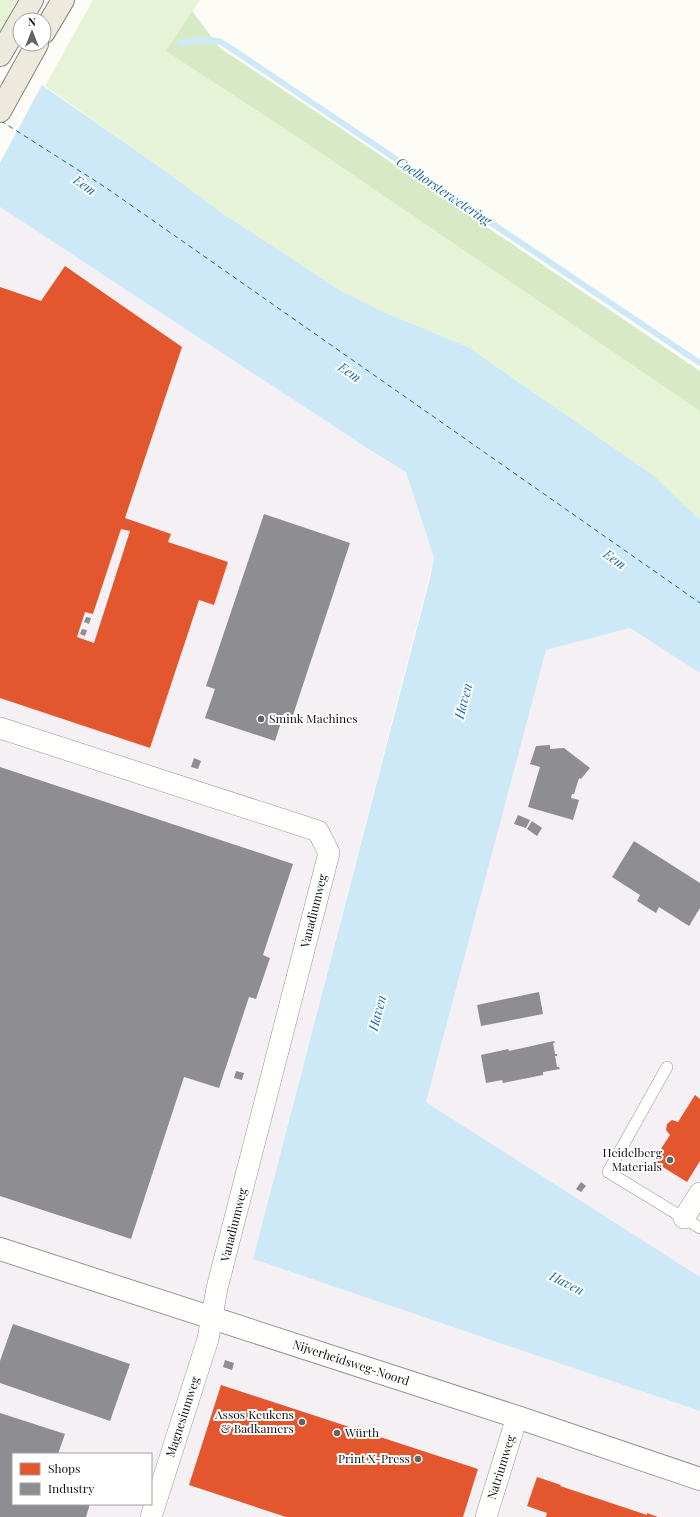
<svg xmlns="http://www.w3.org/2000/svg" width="700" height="1517" viewBox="0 0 700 1517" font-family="'Playfair Display',serif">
	<rect width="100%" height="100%" fill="#fdfcf7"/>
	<path fill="#f5f0f3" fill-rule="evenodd" d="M 0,207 L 370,450 L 406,472 L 434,558 L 253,1259 L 700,1411 L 700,1517 L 0,1517 ZM 13,1454 L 151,1454 L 151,1504 L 13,1504 Z
		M 630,628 L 700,673 L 700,1277 L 426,1102 L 546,650 Z"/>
	<path fill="#e7f3d7" d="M 0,0 L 17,0 L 0,35 Z
		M 93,0 L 200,0 L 167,51 L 300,139 L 700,411 L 700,520 L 653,475 L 468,347 L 381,311 L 341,291 L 222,213 L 157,165 L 45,86 Z"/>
	<path fill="#d8eac5" d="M 192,11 L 220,48 L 318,113 L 700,371 L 700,411 L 300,139 L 166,51 Z"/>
	<path fill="#cde8f7" d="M 0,56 L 157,165 L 222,213 L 341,291 L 381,311 L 468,347 L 653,475 L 700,520 L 700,673 L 630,628 L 546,650 L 426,1102 L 700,1277 L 700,1411 L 253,1259 L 430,578 L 434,558 L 406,472 L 370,450 L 0,207 Z"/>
	<path fill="#fdfcf7" d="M 0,54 L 43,83 L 0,163 Z"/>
	<path fill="#e4572e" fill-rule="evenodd" d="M 65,266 L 182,347 L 125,518 L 171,534 L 168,542 L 228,562 L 214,605 L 199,600 L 150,748 L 0,698 L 0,287 L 41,301 ZM 121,529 L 130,531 L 94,643 L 77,637 L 85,612 L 93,614 Z
		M 695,1095 L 700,1099 L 700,1161 L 687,1182 L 653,1161 L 670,1135 L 666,1130 L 667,1124 L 672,1120 L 678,1122 Z
		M 221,1385 L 478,1469 L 463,1517 L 286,1517 L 189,1485 Z
		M 537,1477 L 561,1485 L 560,1486 L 647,1515 L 647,1513 L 658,1517 L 546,1517 L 547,1513 L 527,1506 Z"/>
	<path fill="#8d8d92" d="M 264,514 L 350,543 L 293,715 L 284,713 L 275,741 L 205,718 L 215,689 L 206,686 Z
		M 86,617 L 91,618 L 89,624 L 84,622 Z
		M 82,629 L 87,630 L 85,636 L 80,634 Z
		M 550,745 L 550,749 L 564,748 L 590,768 L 581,779 L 579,778 L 574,794 L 572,794 L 571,798 L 579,800 L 573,820 L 528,807 L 540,767 L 530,764 L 536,746 Z
		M 194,758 L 201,761 L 198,769 L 191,767 Z
		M 0,767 L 293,864 L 263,955 L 270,958 L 256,999 L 249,997 L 219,1088 L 184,1077 L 131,1239 L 0,1196 Z
		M 518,815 L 530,820 L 526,828 L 514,824 Z
		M 532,821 L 542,828 L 537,836 L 527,829 Z
		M 634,841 L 700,883 L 700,908 L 689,926 L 659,907 L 656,913 L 637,901 L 640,895 L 612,877 Z
		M 539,992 L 543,1014 L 481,1026 L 477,1005 Z
		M 554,1041 L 555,1043 L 553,1043 L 555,1054 L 557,1054 L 557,1056 L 555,1056 L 557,1067 L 559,1067 L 560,1069 L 543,1072 L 543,1075 L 503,1083 L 502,1080 L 486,1083 L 481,1055 L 508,1049 L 509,1051 Z
		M 236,1071 L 244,1073 L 242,1080 L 234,1078 Z
		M 581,1182 L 586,1186 L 581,1192 L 576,1189 Z
		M 13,1324 L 130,1364 L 110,1421 L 0,1383 L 0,1361 Z
		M 225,1360 L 234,1363 L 232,1370 L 223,1367 Z
		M 0,1413 L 65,1434 L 58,1454 L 13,1454 L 13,1504 L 90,1504 L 86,1517 L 0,1517 Z"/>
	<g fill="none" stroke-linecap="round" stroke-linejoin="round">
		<path stroke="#cde8f7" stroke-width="6" d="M 180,43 L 201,40 L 219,41 L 232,49 L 700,363"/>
		<path stroke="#1768a6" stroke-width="1" stroke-dasharray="5 4" stroke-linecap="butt" d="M 1,121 L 105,187 L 700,603"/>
		<g stroke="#979795" stroke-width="12">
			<path id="service" d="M 667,1067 L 608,1172 L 700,1228"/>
		</g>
		<g stroke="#979795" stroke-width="22">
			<g id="minor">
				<path d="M 0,728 L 318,831 L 329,853 L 217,1288 L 208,1339 L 151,1517"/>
				<path d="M 684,1218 L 700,1193"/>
				<path id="s1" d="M 486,1517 L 517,1417"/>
			</g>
		</g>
		<g stroke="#979795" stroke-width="24">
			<g id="tertiary">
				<path id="s2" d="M 0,1249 L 517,1417 L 700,1479"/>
			</g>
		</g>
		<g stroke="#858482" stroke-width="24">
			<path id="primary" d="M 44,32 L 63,0
				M 0,55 L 32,0
				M 0,111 L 37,44"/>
		</g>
		<use href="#service" stroke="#fffffe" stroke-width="11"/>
		<use href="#minor" stroke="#fffffe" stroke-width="21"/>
		<use href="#tertiary" stroke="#fffffe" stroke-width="22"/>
		<use href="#primary" stroke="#ede9dc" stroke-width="22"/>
	</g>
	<g fill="#646362" stroke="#fff" stroke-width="1.5">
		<circle cx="261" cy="719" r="4"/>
		<circle cx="670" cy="1160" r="4"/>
		<circle cx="302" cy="1422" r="4"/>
		<circle cx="337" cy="1433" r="4"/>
		<circle cx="418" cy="1459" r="4"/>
	</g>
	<g text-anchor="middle" stroke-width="4" stroke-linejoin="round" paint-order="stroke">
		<g font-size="12" fill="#111" stroke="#fff" text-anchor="end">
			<text x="269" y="723" text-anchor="start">Smink Machines</text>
			<text x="662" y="1157">Heidelberg<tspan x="662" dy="14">Materials</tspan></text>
			<text x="294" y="1419">Assos Keukens<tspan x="294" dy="14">&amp; Badkamers</tspan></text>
			<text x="345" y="1437" text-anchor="start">Würth</text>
			<text x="410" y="1463">Print X-Press</text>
		</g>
		<g font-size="12" fill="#111" stroke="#fff">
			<text transform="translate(314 911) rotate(-76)" y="4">Vanadiumweg</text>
			<text transform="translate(234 1225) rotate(-76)" y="4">Vanadiumweg</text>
			<text dy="4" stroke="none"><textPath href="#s2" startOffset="369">Nijverheidsweg-Noord</textPath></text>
			<text transform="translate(183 1417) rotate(-72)" y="4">Magnesiumweg</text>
			<text dy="4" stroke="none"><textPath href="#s1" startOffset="52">Natriumweg</textPath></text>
		</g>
		<g font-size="13" font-style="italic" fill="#1768a6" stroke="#fff">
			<text transform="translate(85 185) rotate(35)" y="5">Eem</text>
			<text transform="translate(444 191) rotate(34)" y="5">Coelhorsterwetering</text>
			<text transform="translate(350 372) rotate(35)" y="5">Eem</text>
			<text transform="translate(615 559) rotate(35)" y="5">Eem</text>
			<text transform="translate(463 701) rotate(-75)" y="5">Haven</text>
			<text transform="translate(377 1013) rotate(-75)" y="5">Haven</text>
			<text transform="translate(567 1283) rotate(27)" y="5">Haven</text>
		</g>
	</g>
	<rect x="12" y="1453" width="140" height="52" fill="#ffffff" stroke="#a0a0a0"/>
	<rect x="20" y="1463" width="20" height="12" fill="#e4572e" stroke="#a0a0a0"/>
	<text x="48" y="1473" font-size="12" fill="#111111">Shops</text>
	<rect x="20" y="1483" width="20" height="12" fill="#8d8d92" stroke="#a0a0a0"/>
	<text x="48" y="1493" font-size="12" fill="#111111">Industry</text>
	<g transform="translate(32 32)"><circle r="19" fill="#ffffff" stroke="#a0a0a0"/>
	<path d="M0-3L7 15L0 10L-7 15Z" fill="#646362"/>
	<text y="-6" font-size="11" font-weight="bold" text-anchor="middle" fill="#111111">N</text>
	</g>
</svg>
